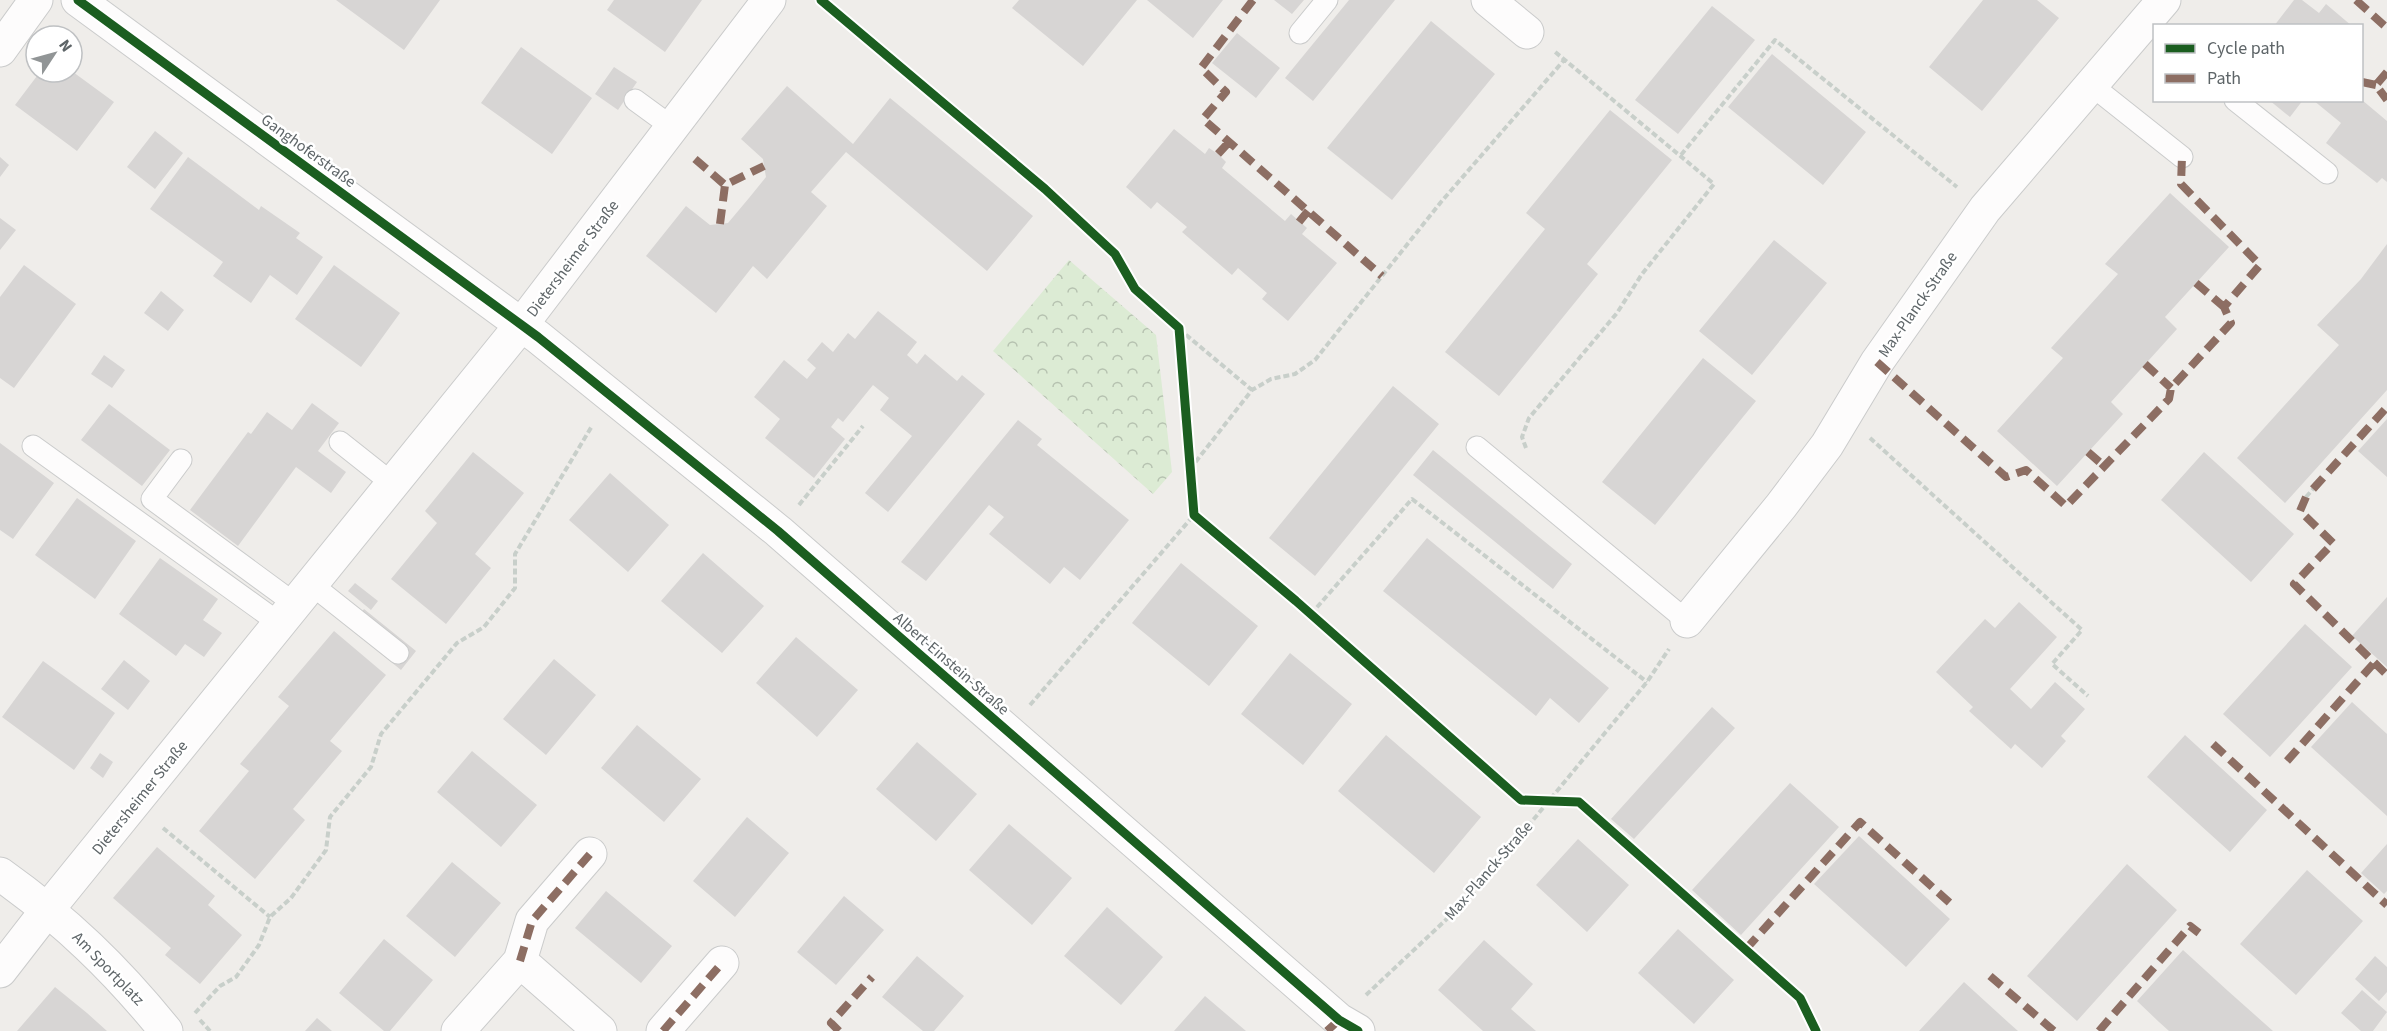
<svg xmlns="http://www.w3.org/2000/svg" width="2387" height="1031" viewBox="0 0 2387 1031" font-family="'Source Sans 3',sans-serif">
	<defs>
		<pattern id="park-crowns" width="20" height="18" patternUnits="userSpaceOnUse" patternTransform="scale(1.5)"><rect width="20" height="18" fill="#dcebd4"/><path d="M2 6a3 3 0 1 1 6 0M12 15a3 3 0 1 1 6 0" fill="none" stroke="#b6c2b0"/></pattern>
	</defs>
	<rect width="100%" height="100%" fill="#efedea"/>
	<path fill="url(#park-crowns)" d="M 1069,260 L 1156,335 L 1172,472 L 1153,494 L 993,351 Z"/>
	<path fill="#d7d5d4" d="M 336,0 L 440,0 L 404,50 Z
		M 614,0 L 702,0 L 665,52 L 607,10 Z
		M 1019,0 L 1137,0 L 1083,66 L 1012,8 Z
		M 1147,0 L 1223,0 L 1193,38 Z
		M 1274,0 L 1304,0 L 1292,14 Z
		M 1349,0 L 1395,0 L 1313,101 L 1285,78 Z
		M 1983,0 L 2037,0 L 2059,18 L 1982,111 L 1929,67 Z
		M 2294,0 L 2302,0 L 2319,13 L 2326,4 L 2352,26 L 2274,26 Z
		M 1712,6 L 1755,40 L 1678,134 L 1635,100 Z
		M 1431,21 L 1495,74 L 1392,200 L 1327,148 Z
		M 1237,33 L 1280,68 L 1256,98 L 1212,63 Z
		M 521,47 L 592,98 L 552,154 L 481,103 Z
		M 1772,54 L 1866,132 L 1823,185 L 1728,107 Z
		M 614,67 L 637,82 L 618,110 L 595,94 Z
		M 40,72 L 73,72 L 114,102 L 77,151 L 15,105 Z
		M 787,86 L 853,144 L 890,98 L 1033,216 L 987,271 L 846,152 L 811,192 L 827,206 L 767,279 L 753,266 L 716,313 L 646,256 L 686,206 L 710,225 L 728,223 L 749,198 L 766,177 L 764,166 L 763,159 L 741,139 Z
		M 2269,100 L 2303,100 L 2290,117 Z
		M 2313,100 L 2362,100 L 2387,121 L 2387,182 L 2382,178 L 2377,183 L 2326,143 L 2341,123 Z
		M 1610,110 L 1672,160 L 1587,264 L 1598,274 L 1499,396 L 1445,352 L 1545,229 L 1526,213 Z
		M 1174,129 L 1205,154 L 1209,148 L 1218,154 L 1226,162 L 1222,168 L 1285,221 L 1291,214 L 1307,228 L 1302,234 L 1337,263 L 1288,321 L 1262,299 L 1267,293 L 1238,268 L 1232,275 L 1182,232 L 1187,227 L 1157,202 L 1151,209 L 1126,187 Z
		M 155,131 L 183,153 L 155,189 L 127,167 Z
		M 0,157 L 9,165 L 0,177 Z
		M 188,157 L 259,210 L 261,206 L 300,233 L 296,238 L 323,257 L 297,295 L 270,275 L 251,303 L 213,276 L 223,262 L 150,209 Z
		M 2170,193 L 2229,247 L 2165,317 L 2177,329 L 2111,402 L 2123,414 L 2057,486 L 1997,431 L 2063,358 L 2051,348 L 2118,274 L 2105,264 Z
		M 0,218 L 16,230 L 0,250 Z
		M 1774,240 L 1827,283 L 1752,375 L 1699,331 Z
		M 2387,244 L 2387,390 L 2285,503 L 2237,458 L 2339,345 L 2317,325 L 2361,279 Z
		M 24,265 L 76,304 L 14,388 L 0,378 L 0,297 Z
		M 334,265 L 400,313 L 361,367 L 295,319 Z
		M 161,291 L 184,310 L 168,331 L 144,313 Z
		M 878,311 L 917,342 L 907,355 L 917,364 L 925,354 L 957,381 L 962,375 L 985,394 L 888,512 L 865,493 L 912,436 L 880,410 L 889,398 L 873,385 L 843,422 L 838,418 L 831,427 L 845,439 L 814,478 L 765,438 L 780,419 L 754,397 L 784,360 L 807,379 L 816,368 L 807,360 L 822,342 L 833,352 L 848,333 L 855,339 Z
		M 104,355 L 125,370 L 112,388 L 91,374 Z
		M 1703,358 L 1756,401 L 1655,525 L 1602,482 Z
		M 1393,386 L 1439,424 L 1315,576 L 1269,538 Z
		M 312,403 L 339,423 L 318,451 L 346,472 L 331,493 L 296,467 L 238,546 L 190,510 L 248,432 L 251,434 L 267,412 L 292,430 Z
		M 109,404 L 170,450 L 142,486 L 81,440 Z
		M 2387,419 L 2387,477 L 2358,451 Z
		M 1018,420 L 1042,439 L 1037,445 L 1129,520 L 1080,580 L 1064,567 L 1050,584 L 989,534 L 1004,517 L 989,505 L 926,581 L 901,562 Z
		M 0,443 L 54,483 L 13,539 L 0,530 Z
		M 1433,450 L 1572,564 L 1553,589 L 1413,475 Z
		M 473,452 L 524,493 L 475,554 L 491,568 L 446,624 L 391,579 L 437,523 L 425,511 Z
		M 2204,452 L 2294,534 L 2251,582 L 2161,500 Z
		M 610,473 L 669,525 L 628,572 L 569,520 Z
		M 77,498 L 136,541 L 95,599 L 35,555 Z
		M 1427,538 L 1609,688 L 1579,723 L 1550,698 L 1536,716 L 1383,591 Z
		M 703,553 L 764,606 L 722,653 L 661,601 Z
		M 160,558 L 218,599 L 203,620 L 222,633 L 204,657 L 185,644 L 176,656 L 119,614 Z
		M 1181,563 L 1258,626 L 1209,686 L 1132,623 Z
		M 355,583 L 378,601 L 371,610 L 348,591 Z
		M 2387,597 L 2387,667 L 2352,636 Z
		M 2019,602 L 2057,637 L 2010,689 L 2031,709 L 2055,682 L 2085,709 L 2061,736 L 2066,741 L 2042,768 L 2015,744 L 2011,749 L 1969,711 L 1973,707 L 1936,672 L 1985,619 L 1995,628 Z
		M 364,609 L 416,651 L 401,670 L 349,628 Z
		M 2305,624 L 2352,667 L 2270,757 L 2223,714 Z
		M 334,631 L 386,675 L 330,741 L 342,751 L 293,809 L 305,820 L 255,879 L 199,831 L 249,771 L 240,764 L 289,706 L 278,697 Z
		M 796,637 L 858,690 L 817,737 L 756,683 Z
		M 1290,653 L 1352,704 L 1303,765 L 1241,714 Z
		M 554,659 L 596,695 L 546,755 L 503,719 Z
		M 124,660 L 150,681 L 128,710 L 101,689 Z
		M 43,661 L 115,713 L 74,770 L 2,717 Z
		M 2352,702 L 2387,734 L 2387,816 L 2311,747 Z
		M 1712,707 L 1735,728 L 1634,839 L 1611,819 Z
		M 637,725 L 701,779 L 664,822 L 601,768 Z
		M 1386,735 L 1481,817 L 1434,873 L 1338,791 Z
		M 2185,735 L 2267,810 L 2230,852 L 2147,777 Z
		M 917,742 L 977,794 L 936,841 L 876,789 Z
		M 472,751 L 537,805 L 501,847 L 437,792 Z
		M 100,753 L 113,762 L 103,778 L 90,768 Z
		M 1790,783 L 1839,827 L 1741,935 L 1692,890 Z
		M 747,817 L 789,853 L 735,917 L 693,881 Z
		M 1009,824 L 1072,878 L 1032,925 L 969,870 Z
		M 1859,836 L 1950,919 L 1906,967 L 1814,884 Z
		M 1578,839 L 1629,885 L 1587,932 L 1536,885 Z
		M 2387,844 L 2387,891 L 2384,894 L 2361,873 Z
		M 157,847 L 215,896 L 208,905 L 242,935 L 200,984 L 165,955 L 171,948 L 113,898 Z
		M 452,862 L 501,903 L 455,957 L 406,916 Z
		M 2127,864 L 2177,910 L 2077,1021 L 2027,976 Z
		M 2307,870 L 2363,921 L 2296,995 L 2240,944 Z
		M 606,891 L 672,946 L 641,983 L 575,928 Z
		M 844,896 L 884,930 L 836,985 L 797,952 Z
		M 1107,907 L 1163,957 L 1121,1005 L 1064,956 Z
		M 1678,929 L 1734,980 L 1694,1024 L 1638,973 Z
		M 384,939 L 433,980 L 390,1031 L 384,1031 L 339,993 Z
		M 1484,940 L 1533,984 L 1511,1009 L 1536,1031 L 1483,1031 L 1438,990 Z
		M 2183,950 L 2228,991 L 2273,1031 L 2169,1031 L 2159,1022 L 2137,1001 Z
		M 917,956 L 964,996 L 934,1031 L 923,1031 L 882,997 Z
		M 2375,956 L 2387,967 L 2387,992 L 2379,1001 L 2355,979 Z
		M 1964,982 L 2009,1023 L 2018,1031 L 1919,1031 Z
		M 55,987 L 87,1013 L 107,1031 L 17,1031 Z
		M 2362,990 L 2387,1012 L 2373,1031 L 2361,1031 L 2341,1013 Z
		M 1205,996 L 1246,1031 L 1174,1031 Z
		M 317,1018 L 332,1031 L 305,1031 Z"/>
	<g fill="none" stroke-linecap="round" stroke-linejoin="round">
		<g stroke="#cacbcb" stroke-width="23">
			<path id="service" d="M 1300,33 L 1327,0
				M 2090,84 L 2182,157
				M 635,100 L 672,127
				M 2235,100 L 2327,173
				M 340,442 L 393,484
				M 33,446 L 279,623
				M 1477,447 L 1687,621
				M 181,460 L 152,499 L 295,604
				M 311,584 L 398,653"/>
		</g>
		<g stroke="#cacbcb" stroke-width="35">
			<path id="minor" d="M 78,0 L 538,337 L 778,531 L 1339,1020 L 1358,1031
				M 1488,0 L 1527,32
				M 0,50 L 36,0
				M 1687,621 L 1781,506 L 1827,445 L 1877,362 L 1985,209 L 2164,0
				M 0,874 C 66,921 115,968 166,1031
				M 520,961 L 600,1031
				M 0,971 L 48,909 L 522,324 L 769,0
				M 458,1031 L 520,961 L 532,921 L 590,854
				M 663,1031 L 722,963"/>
		</g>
		<path stroke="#c8cfca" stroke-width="4" stroke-dasharray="6 3" stroke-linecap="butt" d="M 821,0 L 1045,189 L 1115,254 L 1135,289 L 1179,328 L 1194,515 L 1296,601 L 1521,800 L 1579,802 L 1800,998 L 1816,1031
			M 1681,155 L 1775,40 L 1957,187
			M 1179,329 L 1252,390
			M 1870,438 L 2082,630 L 2052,664 L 2088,696
			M 1526,448 L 1522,437 L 1529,418 L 1617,313 L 1642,274 L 1714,184 L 1554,51
			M 1190,469 L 1252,390 L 1271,379 L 1295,374 L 1315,360 L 1441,202 L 1565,59
			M 2306,497 L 2313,489
			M 799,505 L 863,426
			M 1311,614 L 1412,499 L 1647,682
			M 1030,705 L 1194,515
			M 163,828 L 270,917
			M 1366,995 L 1467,900 L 1647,682 L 1669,649
			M 195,1013 L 220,986 L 236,977 L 259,945 L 270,917 L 291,898 L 326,850 L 330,817 L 371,767 L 381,734 L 457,643 L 484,627 L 515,588 L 515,554 L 592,426
			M 200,1020 L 210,1031"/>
		<use href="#service" stroke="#fdfcfc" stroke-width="21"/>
		<use href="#minor" stroke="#fdfcfc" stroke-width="33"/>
		<path stroke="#8d6e63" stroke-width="8" stroke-dasharray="15 8" stroke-linecap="butt" d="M 1253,0 L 1201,68 L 1226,92 L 1203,119 L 1382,276
			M 2356,0 L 2387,28
			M 2387,72 L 2376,85 L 2387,100
			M 2362,82 L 2376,85
			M 1218,154 L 1229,142
			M 695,159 L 725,185 L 764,166
			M 1299,222 L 1308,211
			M 720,224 L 725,185
			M 2196,283 L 2224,307
			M 1877,362 L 2006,477 L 2026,470 L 2066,506 L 2169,399 L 2171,388 L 2231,323 L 2224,307 L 2260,265 L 2181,184 L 2182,157
			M 2145,364 L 2171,388
			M 2088,452 L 2104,466
			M 2313,489 L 2387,407
			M 2306,497 L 2300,511 L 2333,543 L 2294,584 L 2387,675
			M 2213,744 L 2387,905
			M 2287,761 L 2374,663
			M 1746,949 L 1860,822 L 1950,903
			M 520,961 L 532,921 L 590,854
			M 1990,976 L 2054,1031
			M 663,1031 L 722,963
			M 839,1031 L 831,1023 L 872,977
			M 1327,1031 L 1339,1020
			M 2099,1031 L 2190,926 L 2199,933"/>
		<g stroke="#fff" stroke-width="13">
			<path id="cycleway" d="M 78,0 L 538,337 L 778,531 L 1339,1020 L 1358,1031
				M 821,0 L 1045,189 L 1115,254 L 1135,289 L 1179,328 L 1194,515 L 1296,601 L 1521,800 L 1579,802 L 1800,998 L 1816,1031"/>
		</g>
		<use href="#cycleway" stroke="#1b5e20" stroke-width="9"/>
	</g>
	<g text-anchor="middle" stroke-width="5" stroke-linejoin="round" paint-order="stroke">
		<g font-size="16" fill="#5e6568" stroke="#fff">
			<text transform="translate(309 150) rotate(36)" y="6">Ganghoferstraße</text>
			<text transform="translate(572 258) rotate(-53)" y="6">Dietersheimer Straße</text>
			<text transform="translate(1917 304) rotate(-55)" y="6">Max-Planck-Straße</text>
			<text transform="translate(952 663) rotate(41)" y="6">Albert-Einstein-Straße</text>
			<text transform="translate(139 797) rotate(-51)" y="6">Dietersheimer Straße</text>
			<text transform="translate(1488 870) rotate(-49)" y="6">Max-Planck-Straße</text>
			<text transform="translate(109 968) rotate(46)" y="6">Am Sportplatz</text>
		</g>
	</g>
	<rect x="2153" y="24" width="210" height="78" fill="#ffffff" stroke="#bfc1c3" stroke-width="1.5"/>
	<rect x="2165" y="44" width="30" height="9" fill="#1b5e20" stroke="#bfc1c3" stroke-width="1.5"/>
	<text x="2207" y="54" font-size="18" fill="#5e6568">Cycle path</text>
	<rect x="2165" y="74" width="30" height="9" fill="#8d6e63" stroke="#bfc1c3" stroke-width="1.5"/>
	<text x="2207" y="84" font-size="18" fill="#5e6568">Path</text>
	<g transform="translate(54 54) rotate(54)"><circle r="28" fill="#ffffff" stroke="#bfc1c3" stroke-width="1.5"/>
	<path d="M0-4.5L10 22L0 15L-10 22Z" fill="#919596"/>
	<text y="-9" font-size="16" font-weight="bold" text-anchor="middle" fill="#5e6568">N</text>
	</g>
</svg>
